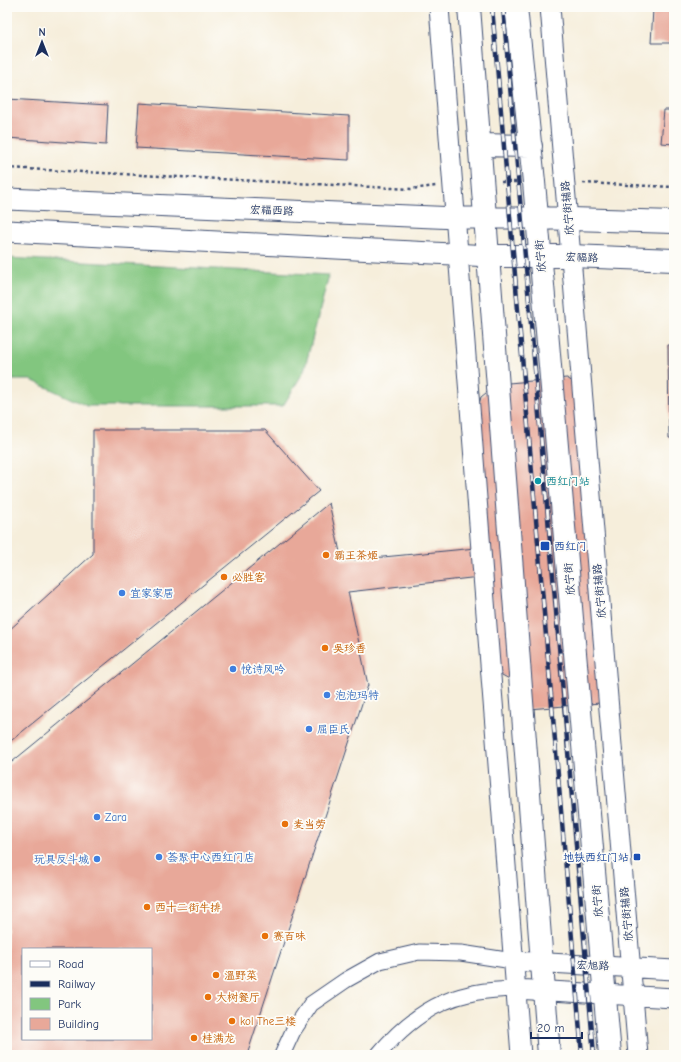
<svg xmlns="http://www.w3.org/2000/svg" width="681" height="1062" viewBox="0 0 681 1062" font-family="'Comic Neue','LXGW WenKai TC',sans-serif">
	<rect width="100%" height="100%" fill="#fdfcf7"/>
	<filter id="ink" filterUnits="userSpaceOnUse"><feTurbulence type="fractalNoise" baseFrequency=".025" numOctaves="2"/><feDisplacementMap in="SourceGraphic" scale="8" xChannelSelector="R" yChannelSelector="G"/><feConvolveMatrix kernelMatrix="1 2 1 2 8 2 1 2 1" color-interpolation-filters="sRGB"/></filter>
	<filter id="wash" filterUnits="userSpaceOnUse"><feTurbulence type="fractalNoise" baseFrequency=".012" numOctaves="4" result="noise"/><feDisplacementMap in="SourceGraphic" scale="16" xChannelSelector="R" yChannelSelector="G"/><feGaussianBlur stdDeviation="0.9" result="paint"/><feColorMatrix in="noise" values="0 0 0 0 0 0 0 0 0 0 0 0 0 0 0 0 0 1.4 0 .05"/><feComposite in="paint" operator="in"/></filter>
	<g filter="url(#wash)">
		<rect width="100%" height="100%" fill="#f6eedb"/>
		<path fill="#82c67f" stroke="#4e7a6e" d="M 7,258 L 329,275 L 304,371 L 283,406 L 87,406 L 31,380 L 7,380 Z"/>
		<g id="blocks">
			<path fill="#e8a899" fill-rule="evenodd" d="M 653,9 L 674,10 L 674,43 L 651,43 Z
				M 7,99 L 108,105 L 106,145 L 7,138 Z
				M 139,103 L 349,116 L 349,160 L 136,148 Z
				M 664,110 L 674,110 L 674,144 L 661,143 Z
				M 668,345 L 674,345 L 674,438 L 669,438 Z
				M 567,378 L 580,387 L 600,703 L 517,710 L 515,682 L 502,675 L 494,660 L 488,576 L 348,592 L 368,685 L 247,1055 L 7,1055 L 7,766 L 329,503 L 342,561 L 486,547 L 476,416 L 481,397 L 497,384 ZM 23,949 L 151,949 L 151,1039 L 23,1039 Z
				M 93,430 L 265,430 L 319,491 L 7,744 L 7,632 L 93,554 Z"/>
		</g>
	</g>
	<g filter="url(#ink)">
		<use href="#blocks" fill-opacity="0" stroke="#3c4c71" stroke-width="1"/>
		<g fill="none" stroke-linecap="round" stroke-linejoin="round">
			<g stroke="#3c4c71" stroke-width="17">
				<path id="minor" d="M 282,1055 L 293,1031 L 311,1004 L 346,980 L 380,961 L 419,952 L 461,953 L 513,961
					M 378,1055 C 402,1026 431,1002 469,994 C 483,990 500,990 515,989"/>
			</g>
			<g stroke="#3c4c71" stroke-width="21">
				<path id="tertiary" d="M 439,7 C 468,356 491,706 521,1055
					M 550,7 L 638,1055
					M 513,961 L 674,970
					M 515,989 L 674,998"/>
			</g>
			<g stroke="#3c4c71" stroke-width="23">
				<path id="secondary" d="M 7,199 L 457,218 L 537,218
					M 7,231 L 490,256"/>
			</g>
			<g stroke="#3c4c71" stroke-width="24">
				<path id="primary" d="M 469,7 L 549,1055
					M 516,7 L 534,182 L 610,1055
					M 481,145 L 531,146
					M 537,218 L 674,222
					M 490,256 L 571,256 L 674,260"/>
			</g>
			<path stroke="#3c4c71" stroke-width="2.5" stroke-dasharray="3 3" stroke-linecap="butt" d="M 7,168 L 411,189 L 436,186
				M 501,182 L 516,182
				M 583,183 L 674,187"/>
			<use href="#minor" stroke="#fff" stroke-width="15"/>
			<use href="#tertiary" stroke="#fff" stroke-width="19"/>
			<use href="#secondary" stroke="#fff" stroke-width="21"/>
			<use href="#primary" stroke="#fff" stroke-width="22"/>
			<g stroke="#1b2f5e" stroke-width="4.5">
				<path id="rail" d="M 492,7 L 582,1055
					M 503,7 C 533,356 566,706 594,1055"/>
			</g>
			<use href="#rail" stroke="#fdfcf7" stroke-width="3" stroke-dasharray="9" stroke-linecap="butt"/>
		</g>
	</g>
	<circle fill="#0f9aa8" stroke="#fdfcf7" stroke-width="1.5" cx="538" cy="481" r="4"/>
	<g fill="#1a4fb4" stroke="#fdfcf7" stroke-width="1.5">
		<rect x="540" y="541" width="10" height="10" rx="2"/>
		<rect x="633" y="853" width="8" height="8" rx="2"/>
	</g>
	<g fill="#e8710a" stroke="#fdfcf7" stroke-width="1.5">
		<circle cx="326" cy="555" r="4"/>
		<circle cx="224" cy="577" r="4"/>
		<circle cx="325" cy="648" r="4"/>
		<circle cx="285" cy="824" r="4"/>
		<circle cx="147" cy="907" r="4"/>
		<circle cx="265" cy="936" r="4"/>
		<circle cx="216" cy="975" r="4"/>
		<circle cx="208" cy="997" r="4"/>
		<circle cx="232" cy="1021" r="4"/>
		<circle cx="194" cy="1038" r="4"/>
	</g>
	<g fill="#3f7fe0" stroke="#fdfcf7" stroke-width="1.5">
		<circle cx="122" cy="593" r="4"/>
		<circle cx="233" cy="669" r="4"/>
		<circle cx="327" cy="695" r="4"/>
		<circle cx="309" cy="729" r="4"/>
		<circle cx="97" cy="817" r="4"/>
		<circle cx="159" cy="857" r="4"/>
		<circle cx="97" cy="859" r="4"/>
	</g>
	<g text-anchor="middle" stroke-width="3.5" stroke-linejoin="round" paint-order="stroke">
		<g font-size="11" fill="#1b2f5e" stroke="#fdfcf7">
			<text transform="translate(567 208) rotate(-95)" y="4">欣宁街辅路</text>
			<text transform="translate(272 210) rotate(2)" y="4">宏福西路</text>
			<text transform="translate(540 256) rotate(-95)" y="4">欣宁街</text>
			<text transform="translate(582 257) rotate(2)" y="4">宏福路</text>
			<text transform="translate(569 579) rotate(-95)" y="4">欣宁街</text>
			<text transform="translate(599 591) rotate(-95)" y="4">欣宁街辅路</text>
			<text transform="translate(597 901) rotate(-95)" y="4">欣宁街</text>
			<text transform="translate(626 914) rotate(-95)" y="4">欣宁街辅路</text>
			<text transform="translate(593 965) rotate(2)" y="4">宏旭路</text>
		</g>
		<g font-size="11" fill="#0d838f" stroke="#fdfcf7" text-anchor="start">
			<text x="546" y="485">西红门站</text>
		</g>
		<g font-size="11" fill="#164399" stroke="#fdfcf7" text-anchor="start">
			<text x="554" y="550">西红门</text>
			<text x="629" y="861" text-anchor="end">地铁西红门站</text>
		</g>
		<g font-size="11" fill="#c56008" stroke="#fdfcf7" text-anchor="start">
			<text x="334" y="559">霸王茶姬</text>
			<text x="232" y="581">必胜客</text>
			<text x="333" y="652">吴珍香</text>
			<text x="293" y="828">麦当劳</text>
			<text x="155" y="911">西十二街牛排</text>
			<text x="273" y="940">赛百味</text>
			<text x="224" y="979">温野菜</text>
			<text x="216" y="1001">大树餐厅</text>
			<text x="240" y="1025">kol The三楼</text>
			<text x="202" y="1042">桂满龙</text>
		</g>
		<g font-size="11" fill="#366cbe" stroke="#fdfcf7" text-anchor="start">
			<text x="130" y="597">宜家家居</text>
			<text x="241" y="673">悦诗风吟</text>
			<text x="335" y="699">泡泡玛特</text>
			<text x="317" y="733">屈臣氏</text>
			<text x="105" y="821">Zara</text>
			<text x="167" y="861">荟聚中心西红门店</text>
			<text x="89" y="863" text-anchor="end">玩具反斗城</text>
		</g>
	</g>
	<rect width="681" height="1062" fill="none" stroke="#fdfcf7" stroke-width="24"/>
	<rect x="22" y="948" width="130" height="92" fill="#fdfcf7" stroke="#a3aaba"/>
	<rect x="30" y="961" width="20" height="6" fill="#ffffff" stroke="#a3aaba"/>
	<text x="58" y="968" font-size="12" fill="#1b2f5e">Road</text>
	<rect x="30" y="981" width="20" height="6" fill="#1b2f5e" stroke="#a3aaba"/>
	<text x="58" y="988" font-size="12" fill="#1b2f5e">Railway</text>
	<rect x="30" y="998" width="20" height="12" fill="#82c67f" stroke="#a3aaba"/>
	<text x="58" y="1008" font-size="12" fill="#1b2f5e">Park</text>
	<rect x="30" y="1018" width="20" height="12" fill="#e8a899" stroke="#a3aaba"/>
	<text x="58" y="1028" font-size="12" fill="#1b2f5e">Building</text>
	<g transform="translate(42 42)" stroke="#fdfcf7" stroke-width="3" paint-order="stroke">
	<path d="M0-3L7 15L0 10L-7 15Z" fill="#1b2f5e"/>
	<text y="-6" font-size="11" font-weight="bold" text-anchor="middle" fill="#1b2f5e">N</text>
	</g>
	<path d="M531 1032v6h51v-6" fill="none" stroke="#1b2f5e" stroke-width="2"/>
	<text x="537" y="1032" font-size="12" fill="#1b2f5e" stroke="#fdfcf7" stroke-width="3" paint-order="stroke">20 m</text>
</svg>
